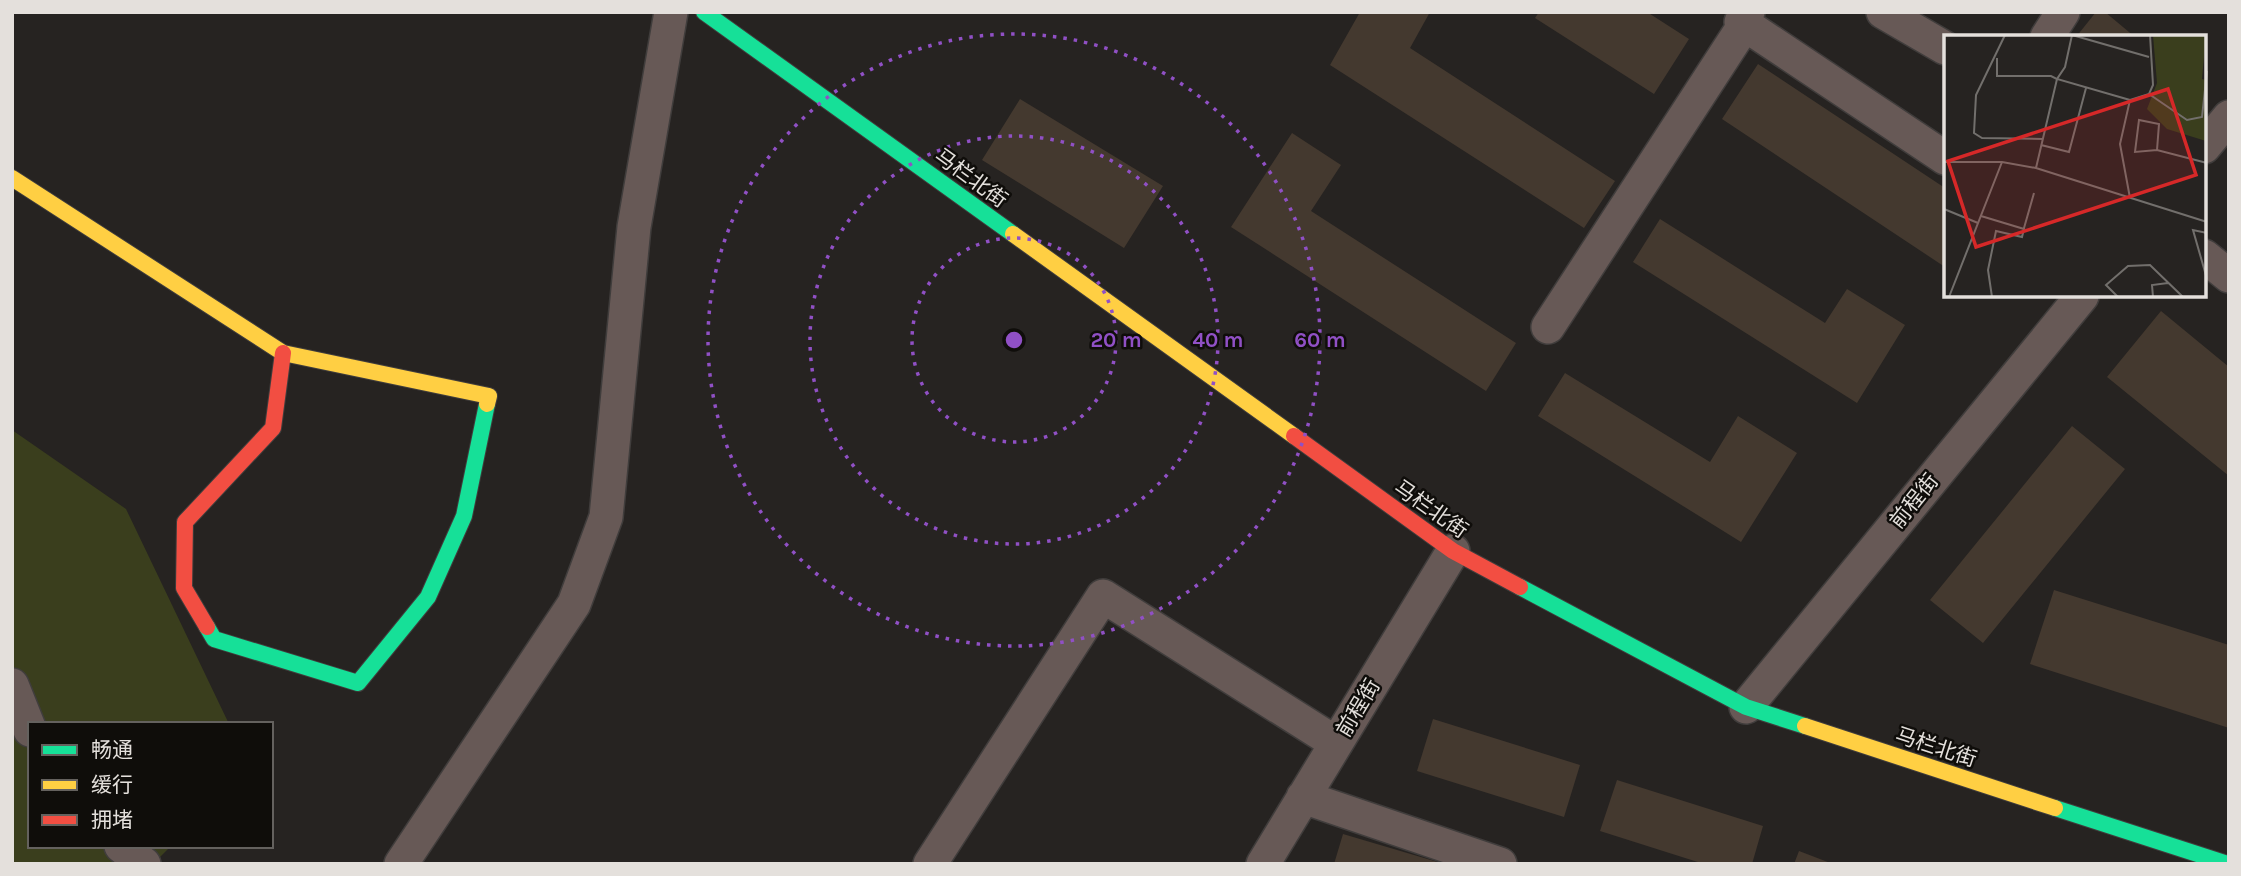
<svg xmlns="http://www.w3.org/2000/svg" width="2241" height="876" viewBox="0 0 2241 876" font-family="Karla,'Noto Sans SC',sans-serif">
	<rect width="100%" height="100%" fill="#262321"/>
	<path fill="#3a3e1d" d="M 12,430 L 126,509 L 229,724 L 30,724 L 30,846 L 171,846 L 153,864 L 12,864 Z"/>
	<path fill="#44392f" d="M 1360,12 L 1430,12 L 1410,48 L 1615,181 L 1584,228 L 1330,65 Z
		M 1539,12 L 1647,12 L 1689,39 L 1654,94 L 1535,18 Z
		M 2096,12 L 2105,12 L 2135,37 L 2076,37 Z
		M 1758,64 L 1945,188 L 1945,267 L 1722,119 Z
		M 1020,99 L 1163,186 L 1124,248 L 982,160 Z
		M 1292,133 L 1341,165 L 1311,211 L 1516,343 L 1486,391 L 1231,227 Z
		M 1660,219 L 1825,323 L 1847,289 L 1905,325 L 1857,403 L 1633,262 Z
		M 2161,311 L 2229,367 L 2229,476 L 2107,377 Z
		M 1565,373 L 1710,462 L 1738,416 L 1797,453 L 1741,542 L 1538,416 Z
		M 2072,426 L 2125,469 L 1983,643 L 1930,600 Z
		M 2054,590 L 2229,645 L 2229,728 L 2030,664 Z
		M 1433,719 L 1580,765 L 1564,817 L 1417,771 Z
		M 1617,780 L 1763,826 L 1752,864 L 1704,864 L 1600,831 Z
		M 1343,834 L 1441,863 L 1441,864 L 1334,864 Z
		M 1799,851 L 1833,864 L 1794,864 Z"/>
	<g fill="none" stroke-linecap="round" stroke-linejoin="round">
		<g stroke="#403d3c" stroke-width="36">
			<path id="street" d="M 1748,12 L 1741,22 L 1945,158
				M 1883,12 L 1945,48
				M 2047,37 L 2063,12
				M 2204,147 L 2229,117
				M 2204,256 L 2229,276
				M 1548,327 L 1745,24
				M 12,685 L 30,730
				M 1746,707 L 2082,296
				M 1303,797 L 1500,864
				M 121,846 L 144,864
				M 401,864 L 574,604 L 606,517 L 634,227 L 671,12
				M 930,864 L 1103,596 L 1336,743
				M 1263,864 L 1453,551"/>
		</g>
		<g stroke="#403d3c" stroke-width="18">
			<path id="fast" d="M 704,12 L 1013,234
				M 1520,587 L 1746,707 L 1805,726
				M 207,627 L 214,639 L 358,683 L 428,597 L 464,516 L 487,404
				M 2055,808 L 2228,864"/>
		</g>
		<g stroke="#403d3c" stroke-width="18">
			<path id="slow" d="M 12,178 L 283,353 L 489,396 L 487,404
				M 1013,234 L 1294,436
				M 1805,726 L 2055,808"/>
		</g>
		<g stroke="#403d3c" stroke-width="18">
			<path id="jam" d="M 1294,436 L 1453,551 L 1520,587
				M 207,627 L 184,588 L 185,522 L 273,428 L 283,353"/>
		</g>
		<use href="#street" stroke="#675956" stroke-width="33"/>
		<use href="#fast" stroke="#16e098" stroke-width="16"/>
		<use href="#slow" stroke="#ffcf43" stroke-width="16"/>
		<use href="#jam" stroke="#f24e42" stroke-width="16"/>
	</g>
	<g fill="none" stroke="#9050c5" stroke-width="3.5" stroke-dasharray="3.5 7">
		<circle cx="1014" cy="340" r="102"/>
		<circle cx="1014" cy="340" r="204"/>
		<circle cx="1014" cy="340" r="306"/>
	</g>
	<g text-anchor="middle" stroke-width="5" stroke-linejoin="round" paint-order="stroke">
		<g font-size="21" fill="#e4e0dc" stroke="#0f0d0a">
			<text transform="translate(971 178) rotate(36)" y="7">马栏北街</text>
			<text transform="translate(1914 501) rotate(-51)" y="7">前程街</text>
			<text transform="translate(1431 509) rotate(35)" y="7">马栏北街</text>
			<text transform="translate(1358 708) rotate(-59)" y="7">前程街</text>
			<text transform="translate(1936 747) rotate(18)" y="7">马栏北街</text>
		</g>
	</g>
	<g transform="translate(1944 35)">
		<rect width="262" height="262" fill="#262321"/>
		<path d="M 209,0 L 262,0 L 258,44 L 262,45 L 262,106 L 223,94 L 203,74 L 213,48 Z" fill="#3a3e1d"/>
		<path fill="none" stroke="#726f6c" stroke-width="2" d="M 61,0 L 32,60 L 30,98 L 38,103 L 99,104M 128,0 L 121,32 L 113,44 L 186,65 L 176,109 L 186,163M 128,0 L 205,22M 53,23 L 53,41 L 107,41 L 113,44 L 92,133M 205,59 L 243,85 L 258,82 L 263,36M 186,65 L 205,59 L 209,50 L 206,0M 97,110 L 125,117 L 142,53M 213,115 L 215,89 L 195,85 L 191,117 L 213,115 L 263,128M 0,127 L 58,127 L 92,133 L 263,187M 0,174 L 34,188M 37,181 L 80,194 L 78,202 L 52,196 L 44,235 L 48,262M 80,193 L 90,158M 263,198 L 249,195 L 263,244M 5,262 L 58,127M 174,262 L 162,250 L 184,231 L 206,230 L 239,262M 209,262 L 208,250 L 224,248"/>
		<path fill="#d62828" fill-opacity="0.15" stroke="#d62828" stroke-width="3.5" d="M 224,54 L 252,140 L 32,212 L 4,126 Z"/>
		<rect width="262" height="262" fill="none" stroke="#e4e0dc" stroke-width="3.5"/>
	</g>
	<circle cx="1014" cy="340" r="10" fill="#9050c5" stroke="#0f0d0a" stroke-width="3.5"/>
	<g font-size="21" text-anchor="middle" font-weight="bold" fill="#9050c5" stroke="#0f0d0a" stroke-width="5" stroke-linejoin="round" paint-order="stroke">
		<text x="1116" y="347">20 m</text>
		<text x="1218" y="347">40 m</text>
		<text x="1320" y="347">60 m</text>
	</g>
	<rect width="2241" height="876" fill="none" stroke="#e4e0dc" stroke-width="28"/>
	<rect x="28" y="722" width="245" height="126" fill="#0f0d0a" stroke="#64615e" stroke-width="2"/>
	<rect x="42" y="745" width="35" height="10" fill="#16e098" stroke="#64615e" stroke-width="2"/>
	<text x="91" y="757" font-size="21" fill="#e4e0dc">畅通</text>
	<rect x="42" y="780" width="35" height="10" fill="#ffcf43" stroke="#64615e" stroke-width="2"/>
	<text x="91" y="792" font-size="21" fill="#e4e0dc">缓行</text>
	<rect x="42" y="815" width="35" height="10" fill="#f24e42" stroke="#64615e" stroke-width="2"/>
	<text x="91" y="827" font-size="21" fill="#e4e0dc">拥堵</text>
</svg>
